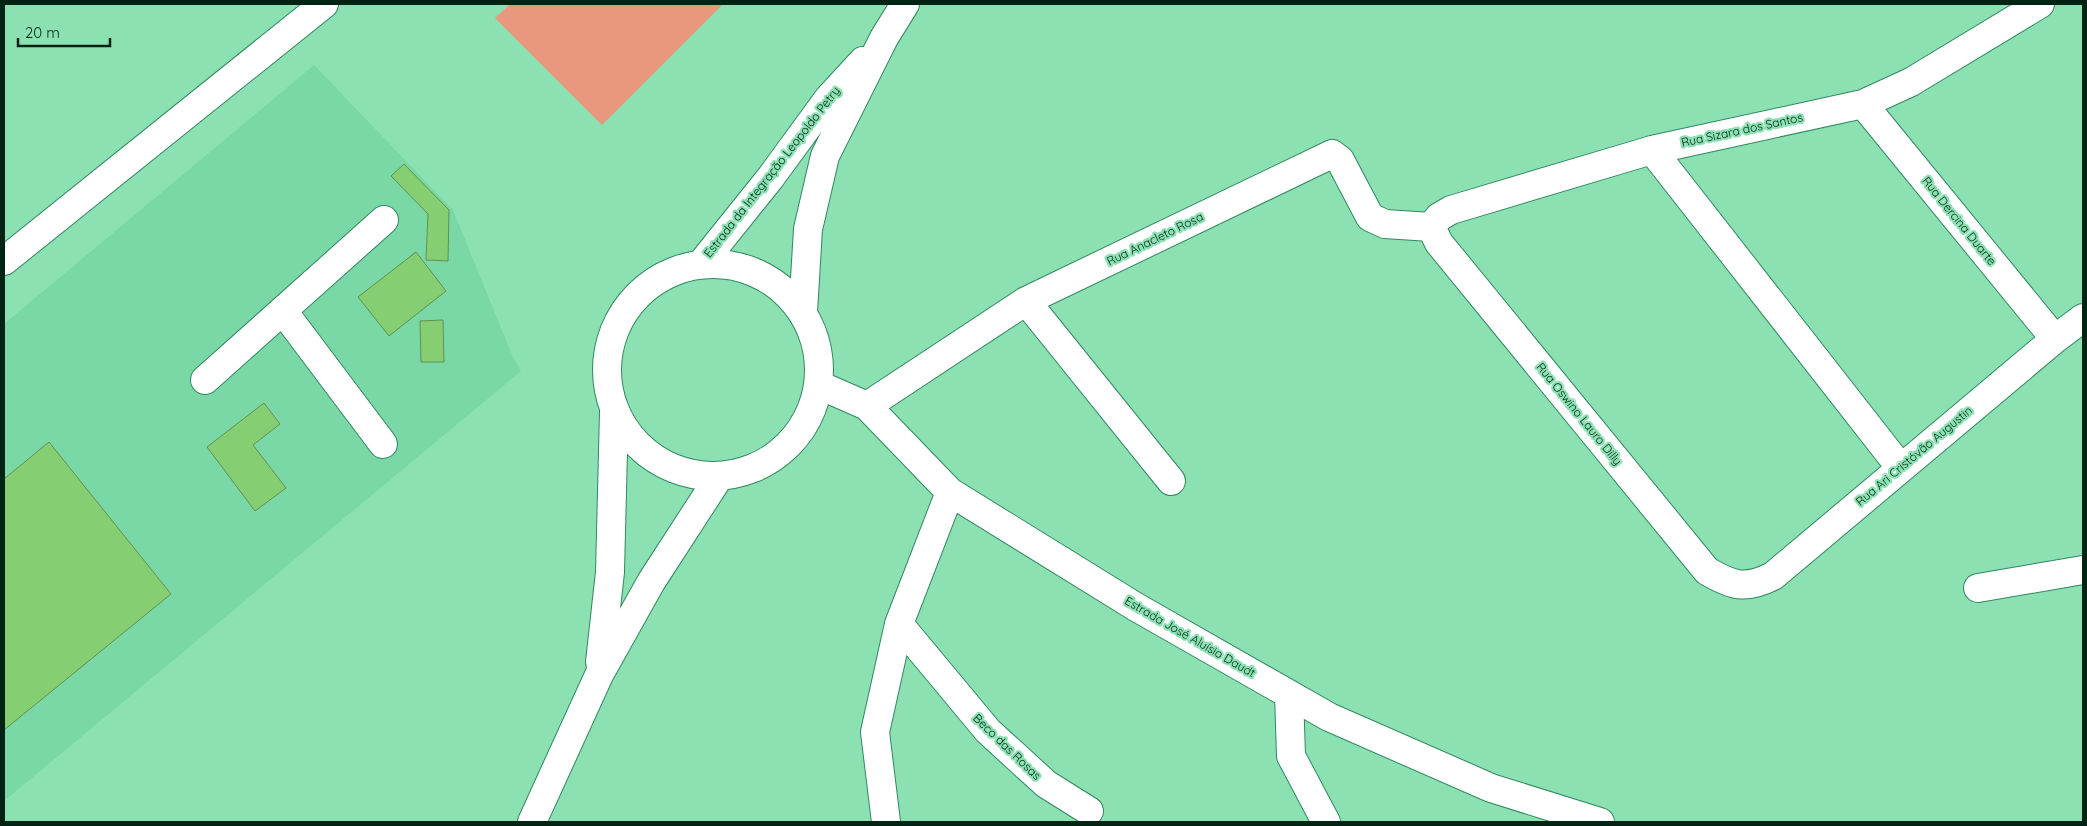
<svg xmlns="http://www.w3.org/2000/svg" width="2087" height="826" viewBox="0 0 2087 826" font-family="Quicksand,sans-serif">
	<rect width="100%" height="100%" fill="#8ce1b3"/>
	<path fill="#7ad7a6" d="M 314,65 L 453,210 L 512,355 L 521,371 L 4,801 L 4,324 Z"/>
	<path fill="#e9987d" d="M 510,4 L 723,4 L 602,125 L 495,18 Z"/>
	<path fill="#86ce72" stroke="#609152" d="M 404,164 L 449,210 L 448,261 L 426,260 L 428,214 L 391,176 Z
		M 416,252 L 446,291 L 389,336 L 358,297 Z
		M 443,320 L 444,362 L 421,362 L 420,321 Z
		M 264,403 L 280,424 L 253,445 L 286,488 L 255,511 L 207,447 Z
		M 49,442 L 171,594 L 4,730 L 4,479 Z"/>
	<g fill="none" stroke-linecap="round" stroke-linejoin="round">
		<g stroke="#31885e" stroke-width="30">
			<path id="minor" d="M 1863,104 L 2055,339
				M 1652,150 L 1900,467
				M 1431,227 L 1439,243 L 1707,571 C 1733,586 1745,590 1773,576 L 2055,339 L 2083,318
				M 1431,227 L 1439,217 L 1451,210 L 1652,150 L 1863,104 L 1911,82 L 2040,4
				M 4,261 L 324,4
				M 1026,301 L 1171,481
				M 283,311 L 383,444
				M 205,380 L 384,220
				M 819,385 L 867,406 L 950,492 L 1136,607 L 1329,717 L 1491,788 L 1600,822
				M 867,406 L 1026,301 L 1332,154 L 1340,160 L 1370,217 L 1385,224 L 1431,227
				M 1978,588 L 2083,570
				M 899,624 L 988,731 L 1046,784 L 1089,811
				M 1289,694 L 1291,756 L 1326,822
				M 886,822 L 875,732 L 899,624 L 950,492"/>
		</g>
		<g stroke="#31885e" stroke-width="30">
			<path id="major" d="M 702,263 L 771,177 L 828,99 L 863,61
				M607 370a106 106 0 1 1 212 0a106 106 0 1 1-212 0Z
				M 803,312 L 808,229 L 825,156 L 884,38 L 905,4
				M 600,662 L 610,572 L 614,411
				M 532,822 L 599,675 L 651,582 L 719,477"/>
		</g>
		<use href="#minor" stroke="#fff" stroke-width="28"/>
		<use href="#major" stroke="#fff" stroke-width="28"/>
	</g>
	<g text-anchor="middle" stroke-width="4.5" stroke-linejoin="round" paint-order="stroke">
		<g font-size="12" fill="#002414" stroke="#8ce1b3">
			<text transform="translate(1742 130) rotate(-12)" y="4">Rua Sizara dos Santos</text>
			<text transform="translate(772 172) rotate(-52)" y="4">Estrada da Integração Leopoldo Petry</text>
			<text transform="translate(1959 221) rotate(51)" y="4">Rua Dercina Duarte</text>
			<text transform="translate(1155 239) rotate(-26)" y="4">Rua Anacleto Rosa</text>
			<text transform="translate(1579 414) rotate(51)" y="4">Rua Oswino Lauro Dilly</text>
			<text transform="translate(1914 456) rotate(-40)" y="4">Rua Ari Cristóvão Augustin</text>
			<text transform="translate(1190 637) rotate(30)" y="4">Estrada José Aluísio Daudt</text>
			<text transform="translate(1007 747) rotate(44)" y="4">Beco das Rosas</text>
		</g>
	</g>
	<rect width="2087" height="826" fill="none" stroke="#002414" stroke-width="10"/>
	<path d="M18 38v8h92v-8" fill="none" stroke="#002414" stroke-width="2.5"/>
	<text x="25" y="38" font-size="15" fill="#002414" stroke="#8ce1b3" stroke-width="4" paint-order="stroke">20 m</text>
</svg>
